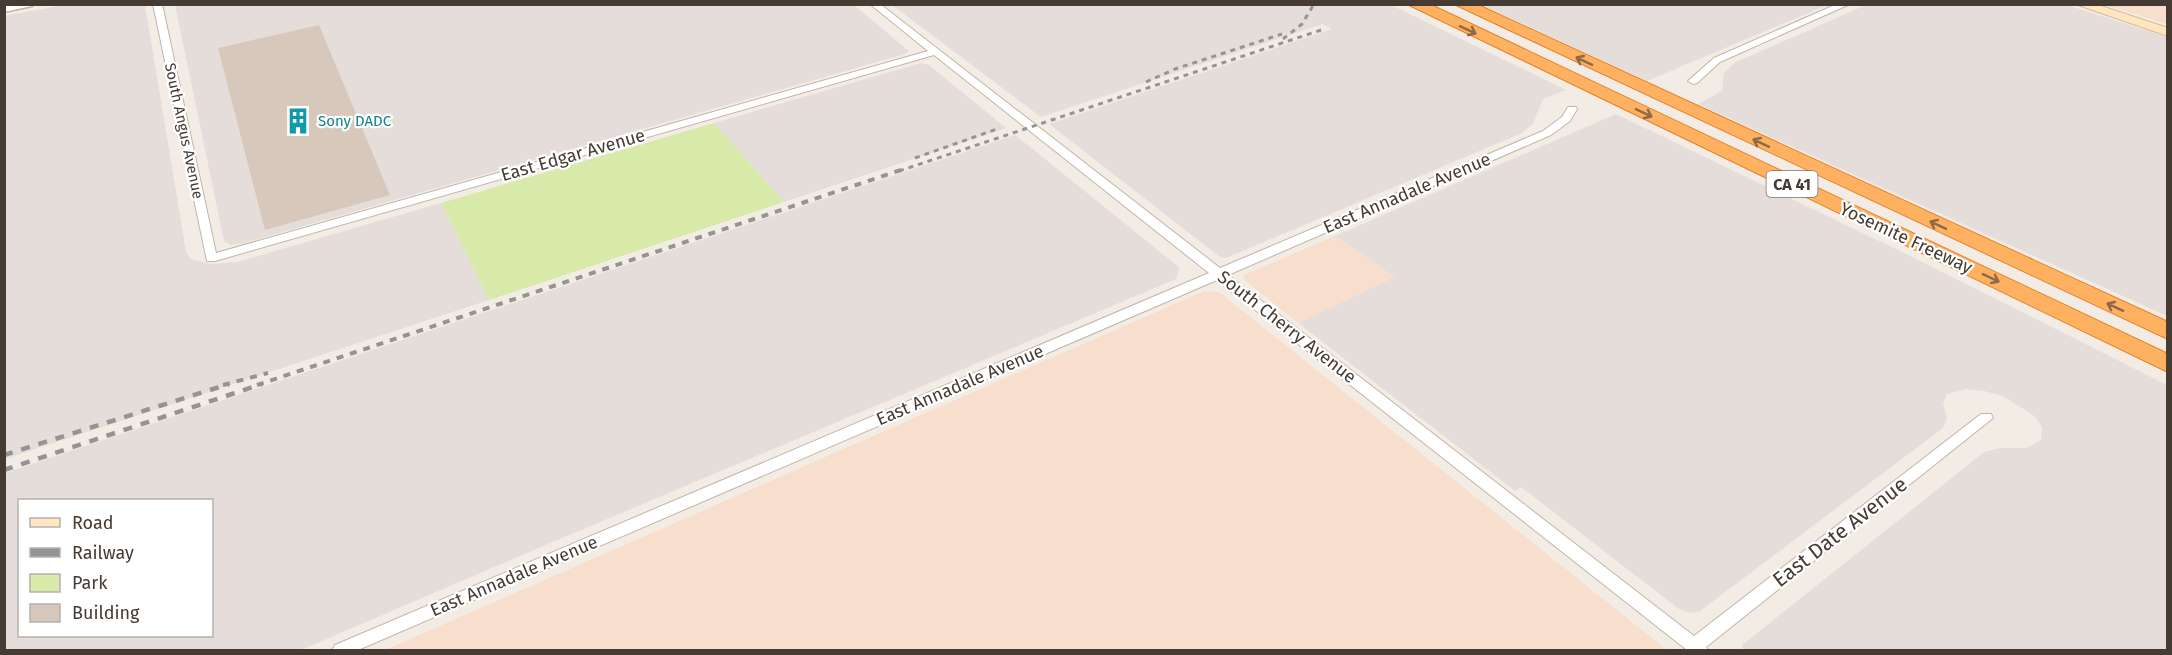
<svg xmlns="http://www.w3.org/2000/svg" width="2172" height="655" viewBox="0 0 2172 655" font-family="'Fira Sans',sans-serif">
	<rect width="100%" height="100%" fill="#f3ece4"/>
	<path fill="#f7decd" d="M 2106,5 L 2167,5 L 2167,24 Z
		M 1335,236 L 1395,277 L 1298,323 L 1244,279 L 1244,275 Z
		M 1204,291 L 1219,292 L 1667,650 L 385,650 Z"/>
	<path fill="#e5ddd9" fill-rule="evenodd" d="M 1868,4 L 2067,5 L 2167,37 L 2167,316 L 1698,104 L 1722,91 L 1724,73 L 1734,63 Z
		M 65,5 L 145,5 L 186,252 L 191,259 L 210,264 L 237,262 L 441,203 L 489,300 L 5,459 L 4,16 Z
		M 175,5 L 854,5 L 909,51 L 905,54 L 244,243 L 231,245 L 224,241 Z
		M 892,5 L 1391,5 L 1566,90 L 1543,99 L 1533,124 L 1522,133 L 1226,258 L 1220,257 L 1049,124 L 1332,29 L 1323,24 L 1041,117 Z
		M 1482,5 L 1827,5 L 1647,81 Z
		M 921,63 L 929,65 L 1006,128 L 784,202 L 714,123 Z
		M 1616,114 L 1904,253 L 2167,385 L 2167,650 L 1743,650 L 1742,645 L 1984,452 L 2000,448 L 2027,448 L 2041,440 L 2042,427 L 2033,415 L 2003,396 L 1984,391 L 1966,389 L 1947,394 L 1943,403 L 1947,418 L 1943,428 L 1700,611 L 1690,613 L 1679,609 L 1521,487 L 1515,491 L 1298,323 L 1395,277 L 1335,236 Z
		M 1015,135 L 1179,267 L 1176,279 L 548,544 L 301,650 L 5,650 L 5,473 ZM 20,500 L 212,500 L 212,636 L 20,636 Z"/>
	<path fill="#d7eaa9" d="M 714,123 L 784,202 L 489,300 L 441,203 Z"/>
	<path fill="#d8c8bb" d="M 319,25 L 390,195 L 265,230 L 218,48 Z"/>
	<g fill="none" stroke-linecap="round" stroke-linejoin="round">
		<g stroke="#c2b5a9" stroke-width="2">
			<path id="minor" d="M 153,4 L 162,4 L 216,253 L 928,51 L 870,4 L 880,4 L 1220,268 L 1543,131 L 1562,117 L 1568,107 L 1576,107 L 1577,109 L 1570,121 L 1551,135 L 1228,275 L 1694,636 L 1981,414 L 1991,414 L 1993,418 L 1706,647 L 1708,650 L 1687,650 L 1217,280 L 358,650 L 332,650 L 335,645 L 1209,273 L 934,55 L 215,261 L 207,261 Z
				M 1837,4 L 1850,4 L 1720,62 L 1697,83 L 1693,84 L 1688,81 L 1714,58 Z"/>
		</g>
		<g stroke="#c2b5a9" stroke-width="3">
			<path id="tertiary" d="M 33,4 L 32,6 L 4,12 L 4,6 Z"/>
		</g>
		<g stroke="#d9bb92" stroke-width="2">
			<path id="secondary" d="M 2075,4 L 2095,4 L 2168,28 L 2168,36 Z"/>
		</g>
		<g stroke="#e6822b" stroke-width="2">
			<path id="motorway" d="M 1407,4 L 1429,4 L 2168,354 L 2168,372 Z
				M 1454,4 L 1476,4 L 2168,322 L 2168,339 Z"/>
		</g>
		<use href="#minor" fill="#fff" fill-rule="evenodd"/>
		<use href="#tertiary" fill="#fff" fill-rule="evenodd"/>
		<use href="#secondary" fill="#ffe6c1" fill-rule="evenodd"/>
		<use href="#motorway" fill="#ffb162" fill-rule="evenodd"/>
		<path stroke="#949494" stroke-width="3" stroke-dasharray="5 5" stroke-linecap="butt" d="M 1283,39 L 1302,24 L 1314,4
			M 1146,82 L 1175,69 L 1282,34
			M 915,158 L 1000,128
			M 899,171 L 1324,29"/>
		<path stroke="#949494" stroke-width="4" stroke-dasharray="7 7" stroke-linecap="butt" d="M 223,385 L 268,373
			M 257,385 L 904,169"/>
		<path stroke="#949494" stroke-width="4.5" stroke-dasharray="9 9" stroke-linecap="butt" d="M 4,455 L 229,384
			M 4,470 L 262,384"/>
	</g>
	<defs><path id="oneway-shaft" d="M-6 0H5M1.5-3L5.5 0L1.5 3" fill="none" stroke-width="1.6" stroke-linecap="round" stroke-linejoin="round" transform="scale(1.5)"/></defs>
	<g stroke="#8f6a46">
		<use href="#oneway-shaft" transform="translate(1468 30) rotate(25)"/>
		<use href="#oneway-shaft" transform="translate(1584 61) rotate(-155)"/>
		<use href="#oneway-shaft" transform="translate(1644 113) rotate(25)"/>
		<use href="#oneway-shaft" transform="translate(1761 143) rotate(-155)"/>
		<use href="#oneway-shaft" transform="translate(1938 225) rotate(-155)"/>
		<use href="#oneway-shaft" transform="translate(1991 278) rotate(25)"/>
		<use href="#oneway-shaft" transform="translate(2115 307) rotate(-155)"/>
	</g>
	<defs>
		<g id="building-bare" transform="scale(2.07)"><path d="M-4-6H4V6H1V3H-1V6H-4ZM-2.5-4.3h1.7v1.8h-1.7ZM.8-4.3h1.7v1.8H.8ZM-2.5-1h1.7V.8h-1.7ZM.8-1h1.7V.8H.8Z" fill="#0f9aa8" stroke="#fff" stroke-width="2.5" paint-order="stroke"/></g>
	</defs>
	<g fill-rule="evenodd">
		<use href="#building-bare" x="298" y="121"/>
	</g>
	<g text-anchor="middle" stroke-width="4.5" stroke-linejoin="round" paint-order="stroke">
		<g font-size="15" fill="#0d838f" stroke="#fff" text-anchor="start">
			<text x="318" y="126">Sony DADC</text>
		</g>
		<g font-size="15" fill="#453b33" stroke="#fff">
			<text transform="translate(184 131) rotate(78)" y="5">South Angus Avenue</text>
		</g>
		<rect fill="#fff" stroke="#7d7670" stroke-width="1.5" x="1766.5" y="171" width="51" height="26" rx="4.5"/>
		<g font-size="16" font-weight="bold" fill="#453b33">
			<text x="1792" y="190">CA 41</text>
		</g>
		<g font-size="18" fill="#453b33" stroke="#fff">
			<text transform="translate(573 155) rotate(-16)" y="6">East Edgar Avenue</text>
			<text transform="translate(1407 193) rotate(-23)" y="6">East Annadale Avenue</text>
			<text transform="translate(1906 238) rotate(25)" y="6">Yosemite Freeway</text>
			<text transform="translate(1287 327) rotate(38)" y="6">South Cherry Avenue</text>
			<text transform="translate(960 385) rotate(-23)" y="6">East Annadale Avenue</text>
			<text transform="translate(514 576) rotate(-23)" y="6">East Annadale Avenue</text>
		</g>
		<g font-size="21" fill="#453b33" stroke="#fff">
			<text transform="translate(1840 532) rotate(-38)" y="7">East Date Avenue</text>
		</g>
	</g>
	<rect width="2172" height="655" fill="none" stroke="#453b33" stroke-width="12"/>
	<rect x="18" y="499" width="195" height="138" fill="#ffffff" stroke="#b5b1ad" stroke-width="1.5"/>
	<rect x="30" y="518" width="30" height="9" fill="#ffe6c1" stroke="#b5b1ad" stroke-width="1.5"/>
	<text x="72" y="529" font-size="18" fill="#453b33">Road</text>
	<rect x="30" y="548" width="30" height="9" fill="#949494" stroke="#b5b1ad" stroke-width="1.5"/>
	<text x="72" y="559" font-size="18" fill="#453b33">Railway</text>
	<rect x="30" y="574" width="30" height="18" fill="#d7eaa9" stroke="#b5b1ad" stroke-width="1.5"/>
	<text x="72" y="589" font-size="18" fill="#453b33">Park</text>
	<rect x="30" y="604" width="30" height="18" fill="#d8c8bb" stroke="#b5b1ad" stroke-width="1.5"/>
	<text x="72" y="619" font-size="18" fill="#453b33">Building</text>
</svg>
